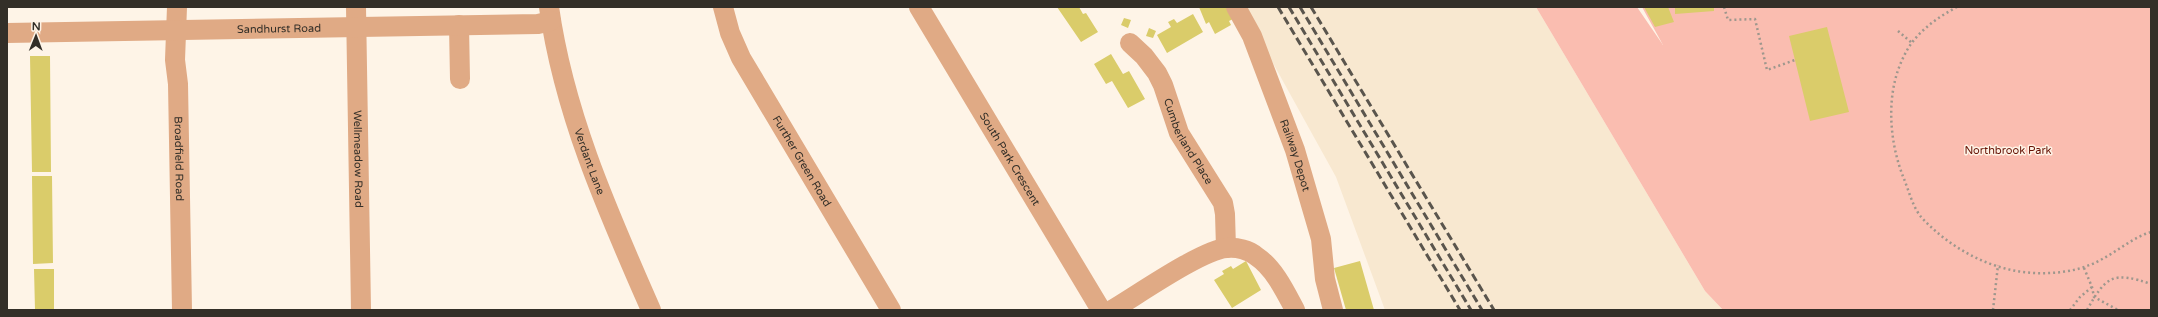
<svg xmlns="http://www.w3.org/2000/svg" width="2158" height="317" viewBox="0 0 2158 317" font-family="'Varela Round',sans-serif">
	<rect width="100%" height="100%" fill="#fef4e7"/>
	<path fill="#f8e8d0" d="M 1242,7 L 1536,7 L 1705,291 L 1723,310 L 1385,310 L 1336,177 Z"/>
	<path fill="#fabdb0" d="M 1536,7 L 1637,7 L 1663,45 L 1642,7 L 2151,7 L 2151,310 L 1723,310 L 1705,291 Z"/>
	<path fill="#dacc6a" d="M 1057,7 L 1079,7 L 1083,14 L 1086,13 L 1098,32 L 1081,42 Z
		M 1199,7 L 1227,7 L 1233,19 L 1229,21 L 1231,25 L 1215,34 L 1209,22 L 1206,24 Z
		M 1644,7 L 1668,7 L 1674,22 L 1655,27 Z
		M 1675,7 L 1714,7 L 1714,11 L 1675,14 Z
		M 1193,14 L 1203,32 L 1167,53 L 1157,35 L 1171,27 L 1168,22 L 1174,19 L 1177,23 Z
		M 1124,18 L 1131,20 L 1128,28 L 1121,25 Z
		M 1827,27 L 1849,112 L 1810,121 L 1789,36 Z
		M 1149,28 L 1156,31 L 1153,38 L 1146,36 Z
		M 1111,54 L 1123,74 L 1129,71 L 1145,99 L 1128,108 L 1112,81 L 1106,84 L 1094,64 Z
		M 30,56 L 50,56 L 51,172 L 32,172 Z
		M 32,176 L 52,176 L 53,263 L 33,264 Z
		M 1246,261 L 1261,290 L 1232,308 L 1214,280 L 1224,274 L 1222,271 L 1231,266 L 1233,269 Z
		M 1360,261 L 1374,310 L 1346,310 L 1334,268 Z
		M 34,269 L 54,269 L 54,310 L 35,310 Z"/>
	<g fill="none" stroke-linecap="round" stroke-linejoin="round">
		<path stroke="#9e978d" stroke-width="2.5" stroke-dasharray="2 3" stroke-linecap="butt" d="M 1724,7 L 1728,20 L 1755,19 L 1767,70 L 1795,60
			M 1957,7 C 1936,18 1914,34 1904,56 C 1885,93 1889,142 1904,179 C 1909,191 1913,208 1922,218 C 1950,248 1991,271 2034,273 C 2058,274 2082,271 2104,258 C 2119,250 2134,237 2151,232
			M 1898,31 L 1912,43
			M 2084,268 L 2092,287 L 2094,297 L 2118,310
			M 1993,310 L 1998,265
			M 2070,310 L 2080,297 L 2092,287
			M 2087,310 C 2106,276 2113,271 2151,284"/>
		<g stroke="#e0aa85" stroke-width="20">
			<path id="s1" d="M 177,7 L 175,60 L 178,84 L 182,310"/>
			<path id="s2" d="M 356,7 L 361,310"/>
			<path id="s3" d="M 549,7 C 564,114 608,212 651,310"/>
			<path id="s4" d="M 723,7 L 730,33 L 741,58 L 891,310"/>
			<path id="s5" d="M 919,7 L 1101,310"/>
			<path id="s6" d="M 1236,7 L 1252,36 L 1295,150 L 1321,239 L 1325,279 L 1333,310"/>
			<path d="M 459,25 L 460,79"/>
			<path id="s7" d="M 7,33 L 538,24 L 551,21"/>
			<path id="s8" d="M 1130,43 L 1144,56 L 1157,73 L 1163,85 L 1179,133 L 1223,203 L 1225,214 L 1226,248"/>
			<path d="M 1112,310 C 1136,296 1203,249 1227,248 C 1237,247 1249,250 1256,256 C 1274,268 1285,291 1295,310"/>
		</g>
		<path stroke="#5a554d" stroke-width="3" stroke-dasharray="8 4" stroke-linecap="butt" d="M 1278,7 L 1460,310
			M 1289,7 L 1471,310
			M 1300,7 L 1482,310
			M 1311,7 L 1494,310"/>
	</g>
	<g text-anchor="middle" stroke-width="3" stroke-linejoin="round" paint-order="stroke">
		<g font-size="11" fill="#332f28" stroke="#fef4e7">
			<text dy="4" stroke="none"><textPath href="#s7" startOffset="272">Sandhurst Road</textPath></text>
			<text dy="4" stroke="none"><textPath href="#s8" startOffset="116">Cumberland Place</textPath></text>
			<text dy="4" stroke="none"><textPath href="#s6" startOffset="160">Railway Depot</textPath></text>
			<text dy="4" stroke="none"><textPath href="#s1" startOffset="152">Broadfield Road</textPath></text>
			<text dy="4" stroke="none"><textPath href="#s2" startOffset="152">Wellmeadow Road</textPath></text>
			<text dy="4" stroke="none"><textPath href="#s5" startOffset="177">South Park Crescent</textPath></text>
			<text dy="4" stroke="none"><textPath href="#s4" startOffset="174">Further Green Road</textPath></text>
			<text dy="4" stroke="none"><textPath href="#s3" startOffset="160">Verdant Lane</textPath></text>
		</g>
		<g font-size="11" fill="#671204" stroke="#fef4e7">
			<text x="2008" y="154">Northbrook Park</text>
		</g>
	</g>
	<rect width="2158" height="317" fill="none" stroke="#332f28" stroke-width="16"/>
	<g transform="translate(36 36) rotate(1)" stroke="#fef4e7" stroke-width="3" paint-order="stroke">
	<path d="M0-3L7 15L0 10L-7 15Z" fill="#332f28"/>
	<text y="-6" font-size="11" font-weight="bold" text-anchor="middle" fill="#332f28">N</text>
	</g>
</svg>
